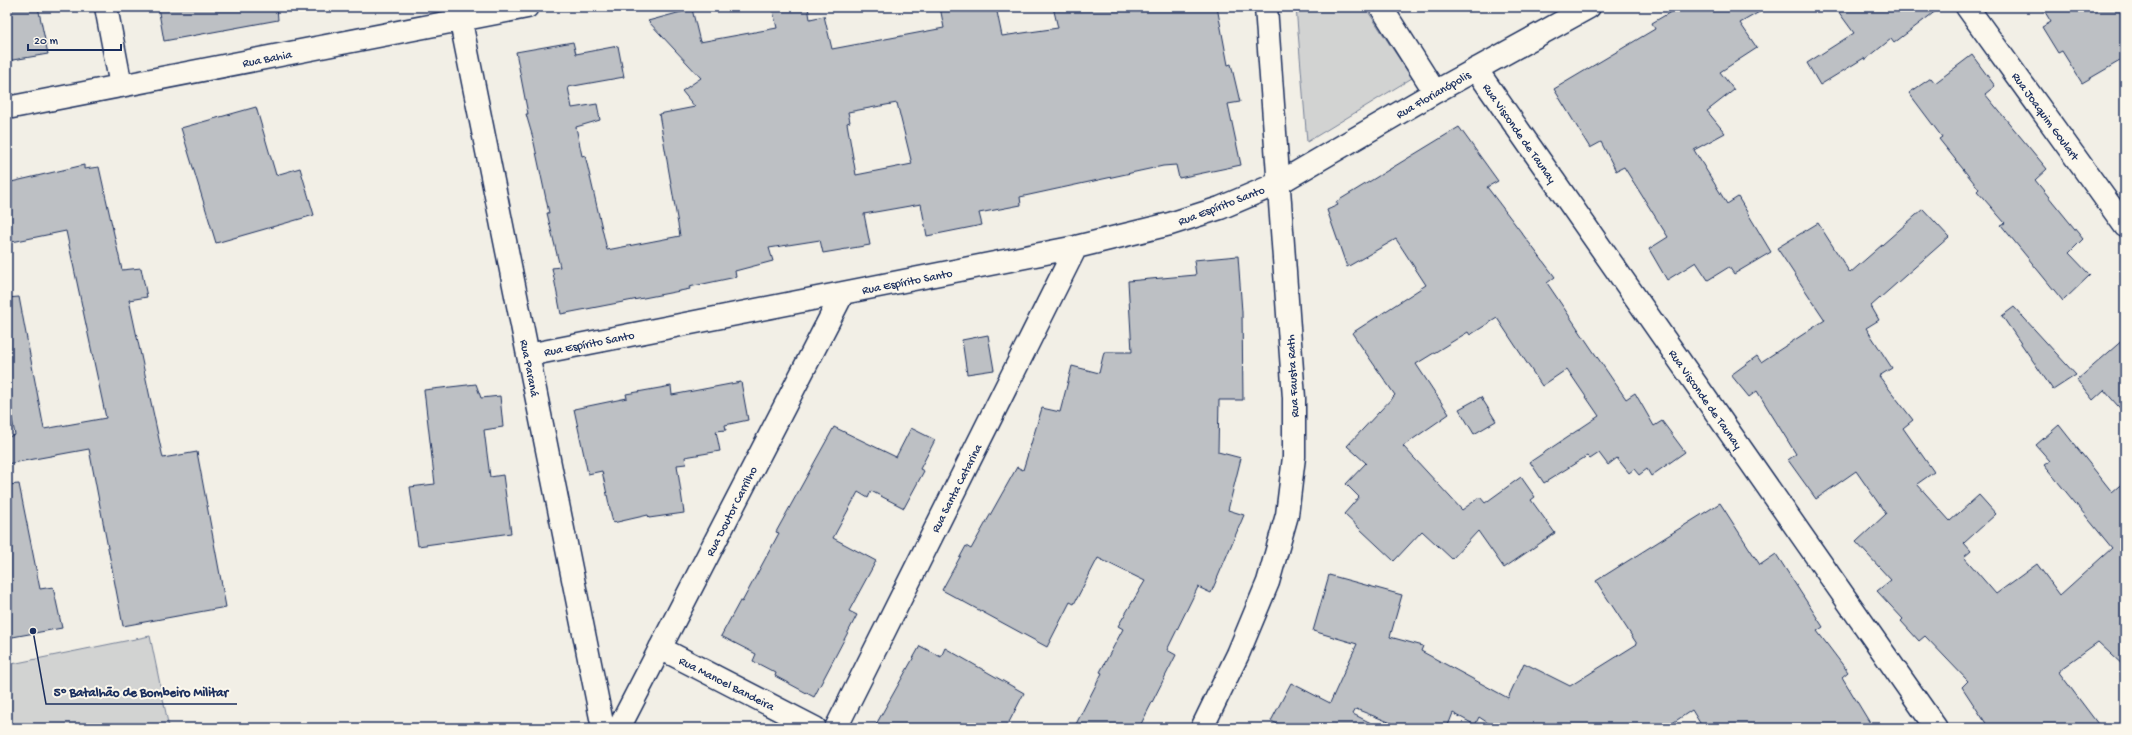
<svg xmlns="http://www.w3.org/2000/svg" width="2132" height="735" viewBox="0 0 2132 735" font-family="'Gochi Hand',sans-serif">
	<rect width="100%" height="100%" fill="#f2efe6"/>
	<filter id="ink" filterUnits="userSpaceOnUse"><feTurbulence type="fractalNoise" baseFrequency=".025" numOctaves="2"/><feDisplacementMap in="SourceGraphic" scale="8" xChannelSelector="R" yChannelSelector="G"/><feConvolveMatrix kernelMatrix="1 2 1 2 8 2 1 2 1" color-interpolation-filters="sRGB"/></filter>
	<g filter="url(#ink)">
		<path fill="#d2d3d2" stroke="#768198" d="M 1296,7 L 1365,7 L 1412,78 L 1307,142 Z
			M 150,636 L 169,728 L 7,728 L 7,665 Z"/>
		<path fill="#bdc0c4" stroke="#1b2f5e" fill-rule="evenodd" d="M 7,7 L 38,7 L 48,54 L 7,61 Z
			M 158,7 L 277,7 L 278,20 L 164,41 Z
			M 772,7 L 808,7 L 810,19 L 824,16 L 832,49 L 944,28 L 940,7 L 996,7 L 1002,36 L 1058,28 L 1053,7 L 1217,7 L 1228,65 L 1231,64 L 1240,102 L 1228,104 L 1241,165 L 1179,178 L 1176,165 L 1163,166 L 1020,197 L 1021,205 L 979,213 L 982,225 L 927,236 L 921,204 L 864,214 L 870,245 L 823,253 L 820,240 L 769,248 L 773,261 L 735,271 L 736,277 L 689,287 L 690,289 L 561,314 L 552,268 L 560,267 L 547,213 L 549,213 L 533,138 L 526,114 L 528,114 L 516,52 L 573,42 L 576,54 L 618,46 L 624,77 L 568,87 L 572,108 L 597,104 L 600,120 L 576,127 L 582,156 L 585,155 L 607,250 L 680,236 L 659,114 L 695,107 L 682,91 L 701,78 L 648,21 L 692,9 L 700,42 L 777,28 ZM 897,103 L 912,164 L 856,175 L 847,123 L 850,122 L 848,112 Z
			M 1679,7 L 1768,7 L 1740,23 L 1757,48 L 1720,72 L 1734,90 L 1707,111 L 1725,133 L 1694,150 L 1727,204 L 1738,197 L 1771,252 L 1734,274 L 1729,267 L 1708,280 L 1696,262 L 1667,280 L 1649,249 L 1668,237 L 1624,167 L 1616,171 L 1601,142 L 1590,148 L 1554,89 L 1655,29 L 1652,23 Z
			M 1835,7 L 1941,7 L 1894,43 L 1891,39 L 1865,60 L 1864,58 L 1820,85 L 1807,63 L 1854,33 Z
			M 2042,7 L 2125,7 L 2125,58 L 2082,83 L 2062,51 L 2058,53 L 2042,27 L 2051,22 Z
			M 1972,55 L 1995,86 L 1985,94 L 2047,169 L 2035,180 L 2083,239 L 2069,253 L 2090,275 L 2063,301 L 2001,225 L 2005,223 L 1977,191 L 1979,189 L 1939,139 L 1942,137 L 1909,93 L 1931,78 L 1935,83 Z
			M 256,107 L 276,175 L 300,168 L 314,215 L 216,243 L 181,128 Z
			M 1459,127 L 1498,181 L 1487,187 L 1555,277 L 1547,283 L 1593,351 L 1626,399 L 1635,393 L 1654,426 L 1662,421 L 1685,452 L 1651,476 L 1647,469 L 1639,475 L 1634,469 L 1629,473 L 1617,458 L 1608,465 L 1599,453 L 1590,459 L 1587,456 L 1544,483 L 1530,462 L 1599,416 L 1567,369 L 1542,386 L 1497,318 L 1470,335 L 1468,332 L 1416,364 L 1449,414 L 1403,446 L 1462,510 L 1480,497 L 1485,503 L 1521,477 L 1535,497 L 1531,500 L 1555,533 L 1504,568 L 1478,531 L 1452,559 L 1422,531 L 1394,561 L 1344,514 L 1359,497 L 1346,484 L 1366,463 L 1347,446 L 1395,395 L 1352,333 L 1426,285 L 1396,239 L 1347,267 L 1327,210 L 1338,205 L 1336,202 Z
			M 84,165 L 84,169 L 99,167 L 122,270 L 141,268 L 147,297 L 129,300 L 163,458 L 197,452 L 226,607 L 123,626 L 89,449 L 7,464 L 7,437 L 15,435 L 7,392 L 7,298 L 19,297 L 44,429 L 106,418 L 66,231 L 7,243 L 7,183 Z
			M 1923,209 L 1949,237 L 1871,306 L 1879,320 L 1866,328 L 1892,368 L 1879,376 L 1913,420 L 1903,428 L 1934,472 L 1917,484 L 1950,521 L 1979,495 L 1996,514 L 1964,543 L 1971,551 L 1964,557 L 1996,594 L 2037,564 L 2060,595 L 2112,548 L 2044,465 L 2050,461 L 2036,445 L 2059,425 L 2112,492 L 2125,481 L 2125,667 L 2098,642 L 2058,671 L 2101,728 L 1989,728 L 1962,687 L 1968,681 L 1925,636 L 1919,641 L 1901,621 L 1903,619 L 1877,591 L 1891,580 L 1856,542 L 1886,514 L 1856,471 L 1816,499 L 1788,460 L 1796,454 L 1757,391 L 1749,397 L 1731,375 L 1757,356 L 1761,362 L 1825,320 L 1777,248 L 1818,223 L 1850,273 Z
			M 1238,256 L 1242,312 L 1243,400 L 1219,400 L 1218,452 L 1241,458 L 1228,510 L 1244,515 L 1211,593 L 1198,587 L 1167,650 L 1176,655 L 1139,728 L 1074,728 L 1102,673 L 1100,672 L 1123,629 L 1118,626 L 1145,581 L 1098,558 L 1074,604 L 1070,602 L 1047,647 L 942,590 L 966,546 L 971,549 L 1017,467 L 1023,470 L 1042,408 L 1060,412 L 1072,366 L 1099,373 L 1104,352 L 1132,352 L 1128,281 L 1196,275 L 1194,260 Z
			M 2014,307 L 2076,375 L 2053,390 L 2002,316 Z
			M 988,335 L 994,370 L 967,374 L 962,340 Z
			M 2125,338 L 2125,414 L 2104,390 L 2093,400 L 2077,380 Z
			M 741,382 L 748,420 L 725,425 L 726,430 L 716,431 L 720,451 L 685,457 L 686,464 L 677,465 L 684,513 L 649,518 L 648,515 L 613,523 L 602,471 L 588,474 L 574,409 L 627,398 L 626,394 L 671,386 L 672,395 Z
			M 476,384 L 481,398 L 500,396 L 503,427 L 484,430 L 490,477 L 503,475 L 511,533 L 418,546 L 410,487 L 435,484 L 424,390 Z
			M 1481,397 L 1496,421 L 1474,434 L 1459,409 Z
			M 834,427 L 896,457 L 911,428 L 935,440 L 920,469 L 924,471 L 904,508 L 871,491 L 868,498 L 858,492 L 833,538 L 876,561 L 849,611 L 857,615 L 814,697 L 775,676 L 776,673 L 753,661 L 756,654 L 721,636 L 740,601 L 742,602 L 779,533 L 776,532 Z
			M 19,484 L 40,589 L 53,587 L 62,628 L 7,638 L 7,485 Z
			M 1720,503 L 1760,565 L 1776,554 L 1823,627 L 1817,631 L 1848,672 L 1842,677 L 1873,728 L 1703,728 L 1692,710 L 1665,728 L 1496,728 L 1479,717 L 1475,725 L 1453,713 L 1447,728 L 1404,728 L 1356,709 L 1353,714 L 1381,728 L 1287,728 L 1271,721 L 1291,683 L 1330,703 L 1357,644 L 1313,631 L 1329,575 L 1402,595 L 1390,637 L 1423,646 L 1421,651 L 1508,698 L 1524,663 L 1570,686 L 1637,644 L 1596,581 Z
			M 920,646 L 941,657 L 945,648 L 1024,693 L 1006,728 L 874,728 Z"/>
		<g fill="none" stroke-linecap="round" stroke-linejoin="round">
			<g stroke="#1b2f5e" stroke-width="25">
				<path id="minor" d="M 106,7 L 121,86
					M 458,7 L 603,728
					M 1381,7 L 1435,92
					M 1967,7 L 2125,226
					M 1476,69 L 1936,728
					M 7,108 L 527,7
					M 528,355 L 1076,247 L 1170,224 L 1220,208 L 1279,183 L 1435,92 L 1589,7
					M 660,648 L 815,728
					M 619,728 L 843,293
					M 836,728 L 1076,247
					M 1202,728 L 1238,654 L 1268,582 L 1287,515 L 1294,457 L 1294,398 L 1266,7"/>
			</g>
			<use href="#minor" stroke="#fbf7ec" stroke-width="22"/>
		</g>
	</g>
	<g text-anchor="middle" stroke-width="4" stroke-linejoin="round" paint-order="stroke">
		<g font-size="12" fill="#1b2f5e" stroke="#fbf7ec">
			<text transform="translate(267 58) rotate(-11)" y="4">Rua Bahia</text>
			<text transform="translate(1433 94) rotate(-30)" y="4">Rua Florianópolis</text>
			<text transform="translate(2046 116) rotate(54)" y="4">Rua Joaquim Goulart</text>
			<text transform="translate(1520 133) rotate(55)" y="4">Rua Visconde de Taunay</text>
			<text transform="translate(1221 205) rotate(-21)" y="4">Rua Espírito Santo</text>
			<text transform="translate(907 281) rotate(-11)" y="4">Rua Espírito Santo</text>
			<text transform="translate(589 343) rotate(-11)" y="4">Rua Espírito Santo</text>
			<text transform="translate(530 368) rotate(79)" y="4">Rua Paraná</text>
			<text transform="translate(1292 376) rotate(-93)" y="4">Rua Fausta Rath</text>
			<text transform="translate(1706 399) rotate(55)" y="4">Rua Visconde de Taunay</text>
			<text transform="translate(956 488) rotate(-63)" y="4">Rua Santa Catarina</text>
			<text transform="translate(731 511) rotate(-63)" y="4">Rua Doutor Carrilho</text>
			<text transform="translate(727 683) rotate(27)" y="4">Rua Manoel Bandeira</text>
		</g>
	</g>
	<path fill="none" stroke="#1b2f5e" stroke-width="1.5" d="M33 631L46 704H237"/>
	<circle fill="#1b2f5e" stroke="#fbf7ec" stroke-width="1.5" cx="33" cy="631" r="4"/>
	<g font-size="13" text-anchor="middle" font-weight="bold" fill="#1b2f5e" stroke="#fbf7ec" stroke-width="4" stroke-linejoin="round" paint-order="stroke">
		<text x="141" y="696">5º Batalhão de Bombeiro Militar</text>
	</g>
	<rect width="2132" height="735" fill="none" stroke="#fbf7ec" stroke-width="24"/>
	<rect x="12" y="12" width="2108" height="711" fill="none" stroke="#1b2f5e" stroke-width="1.5" filter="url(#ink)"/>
	<path d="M28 44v6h93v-6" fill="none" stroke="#1b2f5e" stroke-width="2"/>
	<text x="34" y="44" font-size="12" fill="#1b2f5e" stroke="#fbf7ec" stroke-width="3" paint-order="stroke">20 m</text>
</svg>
